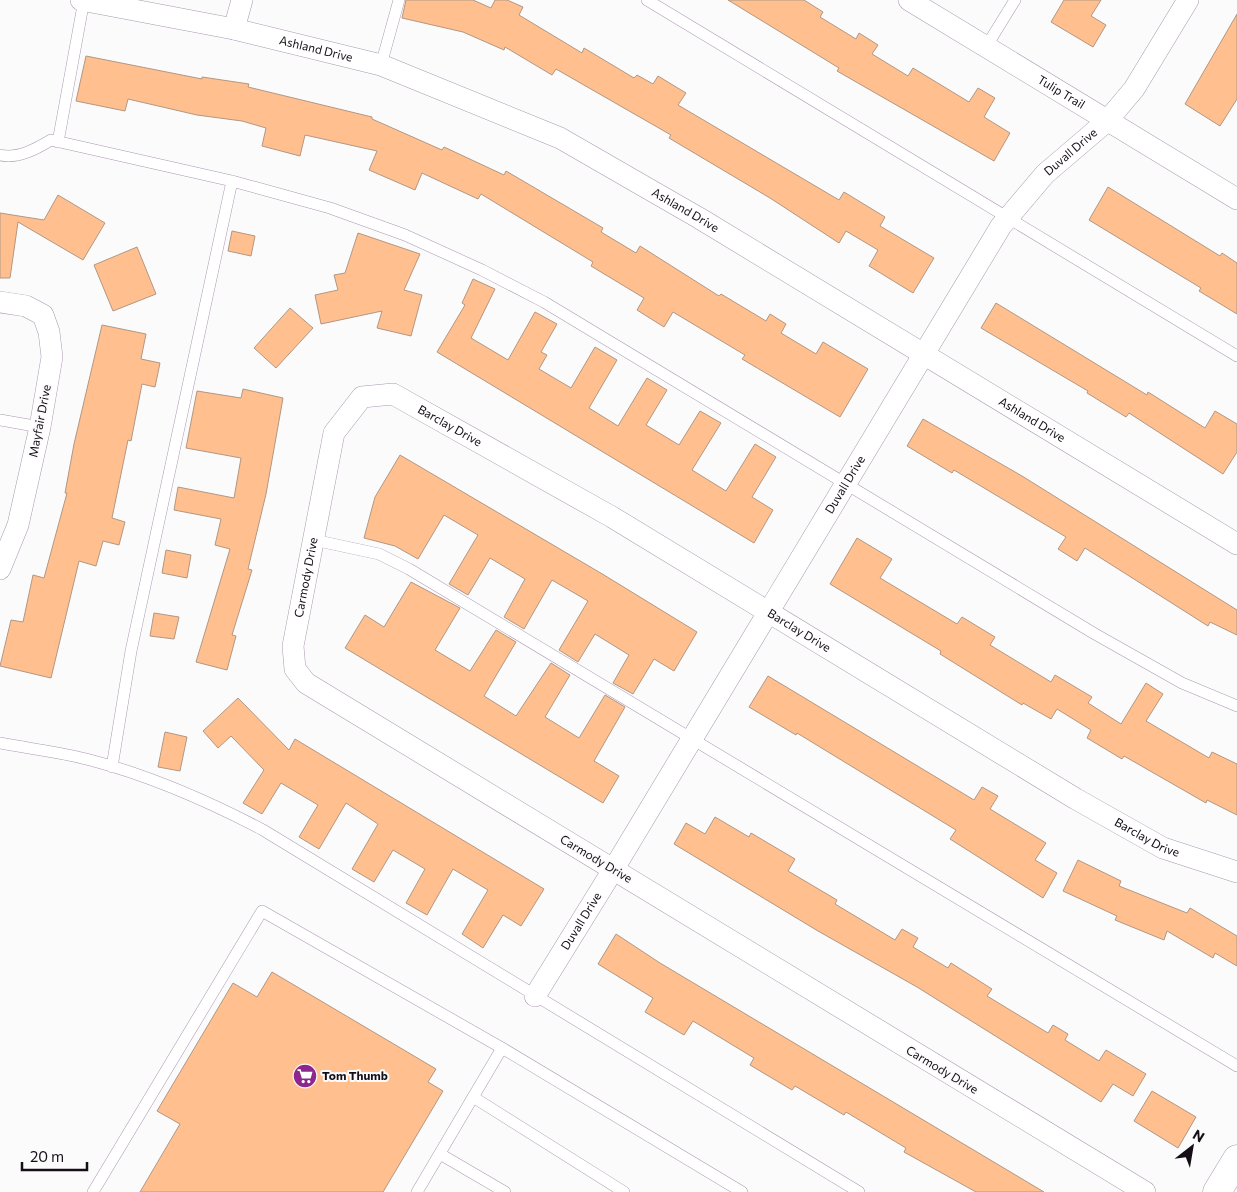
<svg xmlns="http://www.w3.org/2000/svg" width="1237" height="1192" viewBox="0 0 1237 1192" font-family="Commissioner,sans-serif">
	<rect width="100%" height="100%" fill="#fbfbfb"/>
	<path fill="#ffbf8f" stroke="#b29783" d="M 406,0 L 473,0 L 491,8 L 495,0 L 507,0 L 523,7 L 519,15 L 582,53 L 584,48 L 634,78 L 637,75 L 653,84 L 658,76 L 686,93 L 678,105 L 839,200 L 844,192 L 885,217 L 880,226 L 934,258 L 913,293 L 869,266 L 878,250 L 846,231 L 839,243 L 770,198 L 669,138 L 671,135 L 556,69 L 552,75 L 505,47 L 504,50 L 463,32 L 402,18 Z
		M 728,0 L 804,0 L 823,12 L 820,17 L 856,39 L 859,33 L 878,45 L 872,54 L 908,76 L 913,68 L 969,102 L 978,88 L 995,98 L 984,117 L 1010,133 L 994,161 L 837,71 L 839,68 Z
		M 1064,0 L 1101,0 L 1091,16 L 1106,25 L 1093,47 L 1051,22 Z
		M 1237,14 L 1237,99 L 1220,126 L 1185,104 Z
		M 86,56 L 202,79 L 202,77 L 249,84 L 248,87 L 372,117 L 372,119 L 442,150 L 444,147 L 504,175 L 506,171 L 603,228 L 601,232 L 636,253 L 640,246 L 719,296 L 721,294 L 766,321 L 770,314 L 786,324 L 781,333 L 816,354 L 823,342 L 868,369 L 840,417 L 742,359 L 745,355 L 673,312 L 664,327 L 637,310 L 644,298 L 591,266 L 593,262 L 481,194 L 478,199 L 422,173 L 415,190 L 369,170 L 377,151 L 305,135 L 300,156 L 262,146 L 266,128 L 242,121 L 197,115 L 128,99 L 125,111 L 76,101 Z
		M 1108,187 L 1220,256 L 1222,253 L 1237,263 L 1237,314 L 1199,291 L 1201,288 L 1089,220 Z
		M 58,195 L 105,223 L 83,260 L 18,222 L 10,278 L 0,278 L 0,213 L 44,220 Z
		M 232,231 L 255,236 L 251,256 L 228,251 Z
		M 358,233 L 420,254 L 404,290 L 422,295 L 411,336 L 377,328 L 382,311 L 321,324 L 315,295 L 338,290 L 334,275 L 345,273 Z
		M 137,247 L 156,294 L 113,311 L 94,265 Z
		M 473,279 L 495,289 L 471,338 L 508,360 L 535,312 L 557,324 L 541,352 L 547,355 L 539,369 L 571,388 L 595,347 L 617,360 L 589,408 L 618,426 L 647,378 L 667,390 L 646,425 L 679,445 L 700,411 L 721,423 L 692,470 L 726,491 L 755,444 L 776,457 L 752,497 L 773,510 L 754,543 L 437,352 L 465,305 L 462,303 Z
		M 996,303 L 1147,395 L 1148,392 L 1205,428 L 1215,411 L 1237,424 L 1237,452 L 1223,474 L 1129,413 L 1126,417 L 1087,393 L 1088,391 L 981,328 Z
		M 290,308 L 313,328 L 276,368 L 254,348 Z
		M 102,325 L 146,334 L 141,359 L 160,363 L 155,387 L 142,384 L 131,441 L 128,440 L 112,518 L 125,522 L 119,545 L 103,541 L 96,566 L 79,561 L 51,678 L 0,666 L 11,620 L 23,622 L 33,575 L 44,578 L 67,493 L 65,493 L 74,444 Z
		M 243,389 L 283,398 L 266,494 L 248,569 L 252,570 L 232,635 L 236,636 L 227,670 L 196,662 L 230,549 L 215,545 L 221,519 L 174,510 L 178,487 L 234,498 L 241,458 L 186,448 L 197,391 L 241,398 Z
		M 923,419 L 1022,476 L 1237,610 L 1237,635 L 1210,622 L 1208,626 L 1085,548 L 1077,561 L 1058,549 L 1066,537 L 954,470 L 952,473 L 907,446 Z
		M 400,455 L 604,575 L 697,632 L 674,671 L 654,659 L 633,694 L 613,683 L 629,655 L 595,634 L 578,662 L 559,650 L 588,601 L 552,580 L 524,629 L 504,617 L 525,579 L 490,558 L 468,595 L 449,584 L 478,535 L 444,515 L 418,559 L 395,546 L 364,538 L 375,497 Z
		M 857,538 L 892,559 L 880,578 L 957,624 L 962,617 L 995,637 L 990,645 L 1051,682 L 1055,675 L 1092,697 L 1088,703 L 1121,724 L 1146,683 L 1163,694 L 1146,721 L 1209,758 L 1212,752 L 1237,764 L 1237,815 L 1207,800 L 1206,803 L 1124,756 L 1122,759 L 1087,738 L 1091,730 L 1057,709 L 1051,719 L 1023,703 L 1022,705 L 940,654 L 941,651 L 830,584 Z
		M 166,550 L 191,555 L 187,578 L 162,573 Z
		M 411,582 L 460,608 L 435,650 L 470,671 L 496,630 L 516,642 L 484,696 L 516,716 L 551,663 L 570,675 L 545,717 L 579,738 L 605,695 L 625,707 L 594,761 L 619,776 L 603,803 L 345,648 L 365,615 L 384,627 Z
		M 154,613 L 179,617 L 174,639 L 150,636 Z
		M 768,676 L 974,800 L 982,787 L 998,796 L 990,809 L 1046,843 L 1035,860 L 1057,873 L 1043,898 L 950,839 L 956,830 L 797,733 L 796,735 L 749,707 Z
		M 238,698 L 289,750 L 295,739 L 544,889 L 521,926 L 503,915 L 483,948 L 462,934 L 488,890 L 453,869 L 427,915 L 406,903 L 425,869 L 393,850 L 374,882 L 352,869 L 378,824 L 346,803 L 319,849 L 299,837 L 318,805 L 281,783 L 262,814 L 243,803 L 264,770 L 231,736 L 218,748 L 203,731 Z
		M 165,732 L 187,737 L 180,771 L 158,767 Z
		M 715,817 L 749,837 L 751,833 L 795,859 L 788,871 L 837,900 L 835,904 L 895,940 L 902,929 L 918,938 L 913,947 L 948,968 L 951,963 L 992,989 L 987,996 L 1048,1033 L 1053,1025 L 1068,1034 L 1065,1040 L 1099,1061 L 1106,1050 L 1146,1074 L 1133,1096 L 1113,1084 L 1101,1102 L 917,987 L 818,931 L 674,844 L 686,823 L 705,834 Z
		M 1078,860 L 1121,881 L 1119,886 L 1187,913 L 1190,908 L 1237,936 L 1237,966 L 1215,953 L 1213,958 L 1167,931 L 1164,940 L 1115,920 L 1117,916 L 1063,891 Z
		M 616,934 L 660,963 L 1044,1192 L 976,1192 L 904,1152 L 906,1148 L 846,1112 L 844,1115 L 795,1086 L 792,1090 L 750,1065 L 754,1058 L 693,1021 L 684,1035 L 645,1012 L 653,998 L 598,964 Z
		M 272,972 L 436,1069 L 428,1082 L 443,1091 L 383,1192 L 140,1192 L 180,1124 L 157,1111 L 233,983 L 257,997 Z
		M 1152,1091 L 1196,1117 L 1178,1148 L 1134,1121 Z"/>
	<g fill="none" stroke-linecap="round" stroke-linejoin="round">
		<g stroke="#ac98b2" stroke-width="12">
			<path id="lane" d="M 647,0 L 1237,356
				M 986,47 L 1015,0
				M 381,65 L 399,0
				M 58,142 L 84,0
				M 0,155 C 18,159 36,149 51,140 L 232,181 L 330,208 L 405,235 L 482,270 L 544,302 L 1095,634 L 1182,683 L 1237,706
				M 0,420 L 40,427
				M 314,540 L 379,554 L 409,569 L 1237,1066
				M 0,743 C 30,749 61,752 90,760 C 151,776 208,801 263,830 L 859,1192
				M 112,767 L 131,651 L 232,181
				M 473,1097 L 624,1192
				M 440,1154 L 505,1192
				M 93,1192 L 262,911 L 502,1048 L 742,1192
				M 417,1192 L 502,1048"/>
		</g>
		<g stroke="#ac98b2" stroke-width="22">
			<g id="street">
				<path id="s1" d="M 81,0 L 234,29 L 381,65 L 560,138 L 699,218 L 1237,544"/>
				<path id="s2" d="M 909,0 L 1237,199"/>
				<path d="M 234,29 L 242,0"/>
				<path d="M 0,302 L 26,306 L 43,315 L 49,332 L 52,357 L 40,427 L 18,525 L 0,569"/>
				<path id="s3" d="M 535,996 L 613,870 L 1001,226 L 1045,174 L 1107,121 L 1134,89 L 1188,0"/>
				<path id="s4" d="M 1145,1192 L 306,683 L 295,669 L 293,646 L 334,433 L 362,397 L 393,394 L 612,517 L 1076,799 L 1163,848 L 1237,872"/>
			</g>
		</g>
		<g stroke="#ac98b2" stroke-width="29">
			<path id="secondary" d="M 1217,1192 L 1237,1159"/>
		</g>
		<use href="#lane" stroke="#fff" stroke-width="11"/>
		<use href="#street" stroke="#fff" stroke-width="21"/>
		<use href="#secondary" stroke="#fff" stroke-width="28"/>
	</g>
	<defs>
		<g id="supermarket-disc" transform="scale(1.25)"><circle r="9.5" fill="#8d278d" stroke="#fbfbfb"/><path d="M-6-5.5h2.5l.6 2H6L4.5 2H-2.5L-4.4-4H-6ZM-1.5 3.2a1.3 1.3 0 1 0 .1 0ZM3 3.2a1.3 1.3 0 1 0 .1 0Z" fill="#fff"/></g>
	</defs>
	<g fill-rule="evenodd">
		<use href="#supermarket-disc" x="305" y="1076"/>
	</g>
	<g text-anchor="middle" stroke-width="4" stroke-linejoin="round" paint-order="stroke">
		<g font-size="12" fill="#150e17" stroke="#fbfbfb">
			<text dy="4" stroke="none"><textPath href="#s1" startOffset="240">Ashland Drive</textPath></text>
			<text dy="4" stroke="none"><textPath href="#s2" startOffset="178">Tulip Trail</textPath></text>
			<text dy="4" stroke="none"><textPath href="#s3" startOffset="1002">Duvall Drive</textPath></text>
			<text dy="4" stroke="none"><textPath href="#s1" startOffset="645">Ashland Drive</textPath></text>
			<text dy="4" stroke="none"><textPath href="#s1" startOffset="1050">Ashland Drive</textPath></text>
			<text transform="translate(40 421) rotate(-79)" y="4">Mayfair Drive</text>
			<text dy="4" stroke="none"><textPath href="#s4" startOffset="1381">Barclay Drive</textPath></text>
			<text dy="4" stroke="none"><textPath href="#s3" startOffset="598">Duvall Drive</textPath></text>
			<text dy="4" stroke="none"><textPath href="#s4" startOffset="1092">Carmody Drive</textPath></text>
			<text dy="4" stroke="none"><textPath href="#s4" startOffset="1786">Barclay Drive</textPath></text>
			<text dy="4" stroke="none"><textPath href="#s4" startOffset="2191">Barclay Drive</textPath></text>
			<text transform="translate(596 859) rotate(31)" y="4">Carmody Drive</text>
			<text dy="4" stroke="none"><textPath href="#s3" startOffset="88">Duvall Drive</textPath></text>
			<text transform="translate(942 1070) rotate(31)" y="4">Carmody Drive</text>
		</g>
		<g font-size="12" font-weight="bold" fill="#150e17" stroke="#fbfbfb" text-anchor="start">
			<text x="322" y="1080">Tom Thumb</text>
		</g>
	</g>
	<g transform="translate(1192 1147) rotate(31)" stroke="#fbfbfb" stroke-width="4" paint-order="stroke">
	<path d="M0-4L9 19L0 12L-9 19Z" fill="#150e17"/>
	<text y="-8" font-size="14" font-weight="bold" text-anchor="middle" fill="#150e17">N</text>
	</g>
	<path d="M22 1162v8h65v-8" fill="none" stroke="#150e17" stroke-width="2.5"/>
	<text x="30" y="1162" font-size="15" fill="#150e17" stroke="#fbfbfb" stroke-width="4" paint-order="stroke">20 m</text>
</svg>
